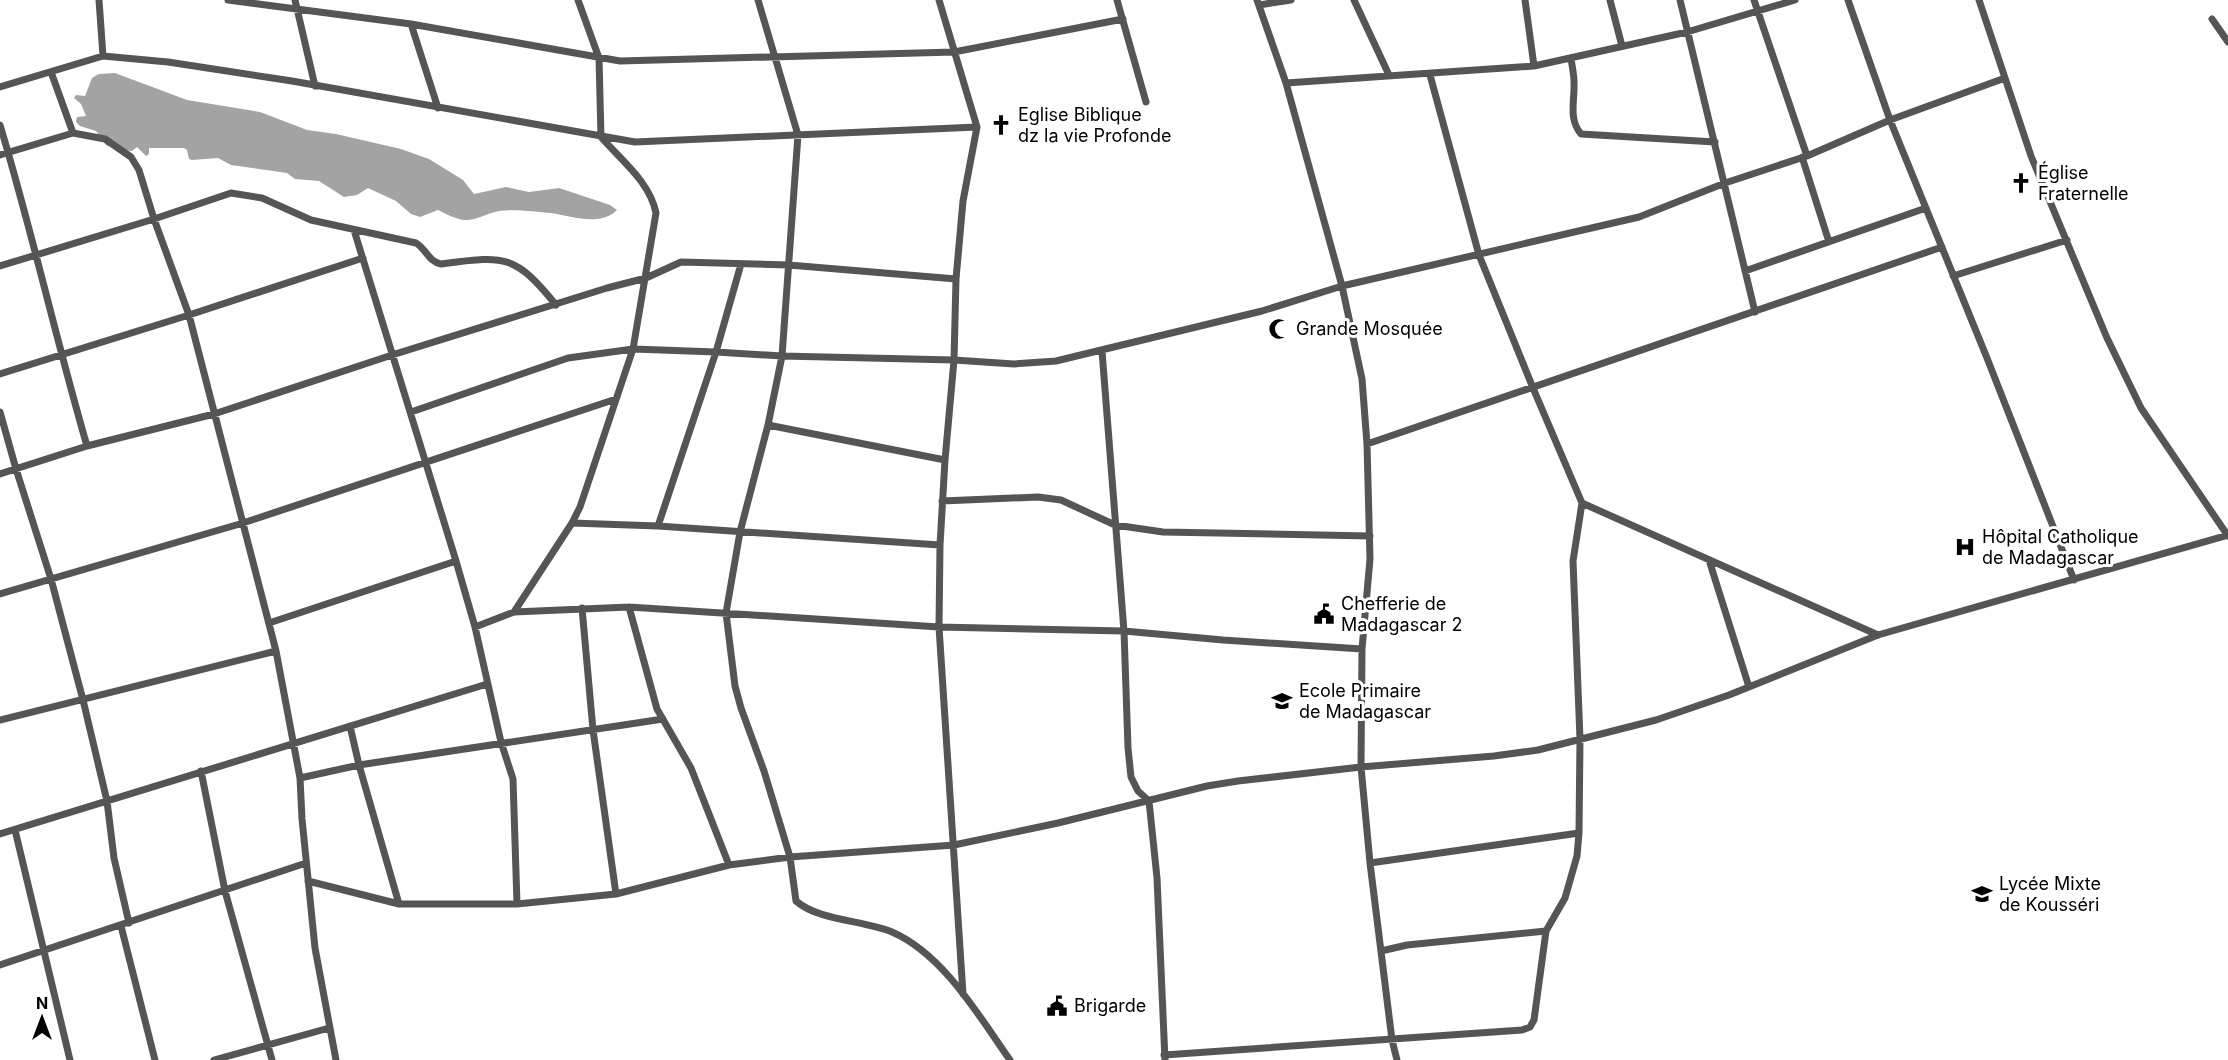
<svg xmlns="http://www.w3.org/2000/svg" width="2228" height="1060" viewBox="0 0 2228 1060" font-family="Inter,sans-serif">
	<rect width="100%" height="100%" fill="#fff"/>
	<path fill="#a3a3a3" d="M 115,73 L 187,100 L 260,112 L 307,130 L 336,134 L 401,149 L 429,159 L 463,180 L 474,194 L 506,187 L 529,192 L 559,188 L 610,205 L 617,210 C 600,227 571,216 551,213 C 537,212 508,208 495,212 C 485,214 475,221 464,220 C 456,219 446,214 438,210 L 420,217 L 411,214 L 396,201 L 368,188 L 357,195 L 344,197 L 319,181 L 295,179 L 287,173 L 231,165 L 218,158 L 192,160 L 189,159 L 187,150 L 184,148 L 149,148 L 149,154 L 146,156 L 137,147 L 132,151 L 122,150 L 116,143 L 107,146 L 96,131 L 80,126 L 76,122 L 77,117 L 86,116 L 81,104 L 74,98 L 76,95 L 85,96 L 92,78 L 99,74 Z"/>
	<g fill="none" stroke-linecap="round" stroke-linejoin="round">
		<path stroke="#555" stroke-width="7" d="M 99,0 L 103,56
			M 228,0 L 411,24 L 620,61 L 954,52 L 1123,19
			M 295,0 L 315,86
			M 758,0 L 798,135 L 782,356 L 768,425 L 740,532 L 726,613 L 735,686 L 741,708 L 764,771 L 790,857 L 796,901 C 819,921 863,920 892,932 C 943,954 979,1016 1010,1060
			M 939,0 L 977,127 L 963,201 L 956,279 L 954,360 L 945,460 L 940,545 L 939,627 L 963,994
			M 1117,0 L 1146,102
			M 1257,0 L 1286,83 L 1342,286 L 1362,379 L 1367,444 L 1370,559 L 1362,649 L 1361,767 L 1370,863 L 1392,1040 L 1397,1060
			M 1354,0 L 1389,75
			M 1525,0 L 1534,66
			M 1610,0 L 1622,46
			M 1680,0 L 1755,312
			M 1754,0 L 1807,156
			M 1848,0 L 1890,120 L 1987,358 L 2074,580
			M 1979,0 L 2031,156 L 2107,338 L 2141,408 L 2228,536
			M 1259,5 L 1291,0
			M 2212,19 L 2228,42
			M 411,24 L 438,108
			M 1571,58 C 1572,66 1574,74 1574,82 C 1575,100 1568,119 1581,134 L 1715,142
			M 51,72 L 73,133
			M 1430,75 L 1479,255 L 1533,388 L 1582,503 L 1878,635
			M 1286,83 L 1534,66 L 1687,32 L 1795,0
			M 0,87 L 103,56 L 168,62 L 292,81 L 635,142 L 977,127
			M 0,125 C 32,231 56,340 87,446
			M 0,155 L 73,133 L 105,139 L 131,157 L 139,170 L 154,219 L 189,315 L 276,651 L 300,778 L 302,819 L 315,948 L 336,1060
			M 1802,157 L 1829,242
			M 0,266 L 154,219 L 231,193 L 262,198 L 311,220 L 416,243 C 426,249 429,262 441,264 C 504,256 514,253 556,305
			M 1745,271 L 1926,208
			M 1953,276 L 2067,240
			M 1102,351 L 1124,631 L 1128,748 L 1131,777 L 1138,791 L 1149,801 L 1157,878 L 1165,1060
			M 0,374 L 189,315 L 363,258
			M 0,412 L 16,469 L 51,579 L 83,700 L 107,801 L 114,858 L 129,923
			M 411,412 L 568,358 L 633,349 L 716,352 L 782,356 L 954,360 L 1014,364 L 1056,361 L 1262,311 L 1342,286 L 1639,217 L 1725,183 L 1807,156 L 1890,120 L 2005,78
			M 768,425 L 945,460
			M 1367,444 L 1942,247
			M 0,474 L 87,446 L 214,414 L 392,355 L 607,288 L 646,278 L 681,262 L 789,265 L 956,279
			M 942,501 L 1038,497 L 1061,500 L 1115,525 L 1163,532 L 1370,536
			M 572,523 L 658,526 L 940,545
			M 658,526 L 716,352 L 741,264
			M 1709,560 L 1749,687
			M 0,594 L 243,523 L 616,399
			M 629,607 L 657,709 L 691,768 L 729,865
			M 514,612 L 572,523 L 580,507 L 633,349 L 656,213 C 650,182 621,160 601,137 L 599,58 L 578,0
			M 269,623 L 456,561
			M 475,627 L 514,612 L 629,607 L 939,627 L 1124,631 L 1223,640 L 1362,649
			M 0,720 L 276,651
			M 350,726 L 359,765 L 399,904
			M 201,771 L 225,891 L 272,1060
			M 300,778 L 359,765 L 663,719
			M 15,830 L 70,1060
			M 0,834 L 487,684
			M 1370,863 L 1579,833
			M 308,881 L 399,904 L 517,904 L 513,779 L 501,742 L 475,627 L 456,561 L 354,230
			M 616,894 L 729,865 L 790,857 L 954,845 L 1058,823 L 1207,786 L 1238,781 L 1361,767 L 1494,756 L 1538,750 L 1656,720 L 1729,695 L 1878,635 L 2228,535
			M 517,904 L 616,894 L 593,730 L 582,608
			M 121,926 L 155,1060
			M 1381,951 L 1407,945 L 1546,931
			M 0,965 L 306,863
			M 1164,1055 L 1522,1030 L 1530,1027 L 1534,1020 L 1546,931 L 1565,898 L 1577,856 L 1579,833 L 1580,739 L 1573,561 L 1582,503
			M 214,1060 L 329,1028"/>
	</g>
	<defs>
		<g id="church-bare" transform="scale(1.62)"><path d="M-1.2-6h2.4v3.5h3.3v2.4h-3.3V6h-2.4V-.1h-3.3v-2.4h3.3Z" fill="#000" stroke="#fff" stroke-width="2.5" paint-order="stroke"/></g>
		<g id="mosque-bare" transform="scale(1.62)"><path d="M3.5-4.9A6 6 0 1 0 3.5 4.9A5 5 0 1 1 3.5-4.9Z" fill="#000" stroke="#fff" stroke-width="2.5" paint-order="stroke"/></g>
		<g id="hospital-bare" transform="scale(1.62)"><path d="M-5-5h3v3.5h4V-5h3V5h-3V1.5h-4V5h-3Z" fill="#000" stroke="#fff" stroke-width="2.5" paint-order="stroke"/></g>
		<g id="civic-bare" transform="scale(1.62)"><path d="M-.6-6.5H3V-4.5H.6V-3L4-1V1h2V6H-6V1h2V-1L-.6-3ZM-1.2 2.5V6h2.4V2.5Z" fill="#000" stroke="#fff" stroke-width="2.5" paint-order="stroke"/></g>
		<g id="school-bare" transform="scale(1.62)"><path d="M0-5L7-2L0 1L-7-2ZM-4 1L0 2.5L4 1V4Q0 6-4 4Z" fill="#000" stroke="#fff" stroke-width="2.5" paint-order="stroke"/></g>
	</defs>
	<g fill-rule="evenodd">
		<use href="#church-bare" x="1001" y="125"/>
		<use href="#church-bare" x="2021" y="183"/>
		<use href="#mosque-bare" x="1279" y="329"/>
		<use href="#hospital-bare" x="1965" y="547"/>
		<use href="#civic-bare" x="1324" y="614"/>
		<use href="#school-bare" x="1282" y="701"/>
		<use href="#school-bare" x="1982" y="894"/>
		<use href="#civic-bare" x="1057" y="1006"/>
	</g>
	<g text-anchor="middle" stroke-width="6" stroke-linejoin="round" paint-order="stroke">
		<g font-size="18" fill="#000" stroke="#fff" text-anchor="start">
			<text x="1018" y="121">Eglise Biblique<tspan x="1018" dy="21">dz la vie Profonde</tspan></text>
			<text x="2038" y="179">Église<tspan x="2038" dy="21">Fraternelle</tspan></text>
			<text x="1296" y="335">Grande Mosquée</text>
			<text x="1982" y="543">Hôpital Catholique<tspan x="1982" dy="21">de Madagascar</tspan></text>
			<text x="1341" y="610">Chefferie de<tspan x="1341" dy="21">Madagascar 2</tspan></text>
			<text x="1299" y="697">Ecole Primaire<tspan x="1299" dy="21">de Madagascar</tspan></text>
			<text x="1999" y="890">Lycée Mixte<tspan x="1999" dy="21">de Kousséri</tspan></text>
			<text x="1074" y="1012">Brigarde</text>
		</g>
	</g>
	<g transform="translate(42 1018)" stroke="#ffffff" stroke-width="4.5" paint-order="stroke">
	<path d="M0-4.5L10 22L0 15L-10 22Z" fill="#000000"/>
	<text y="-9" font-size="16" font-weight="bold" text-anchor="middle" fill="#000000">N</text>
	</g>
</svg>
